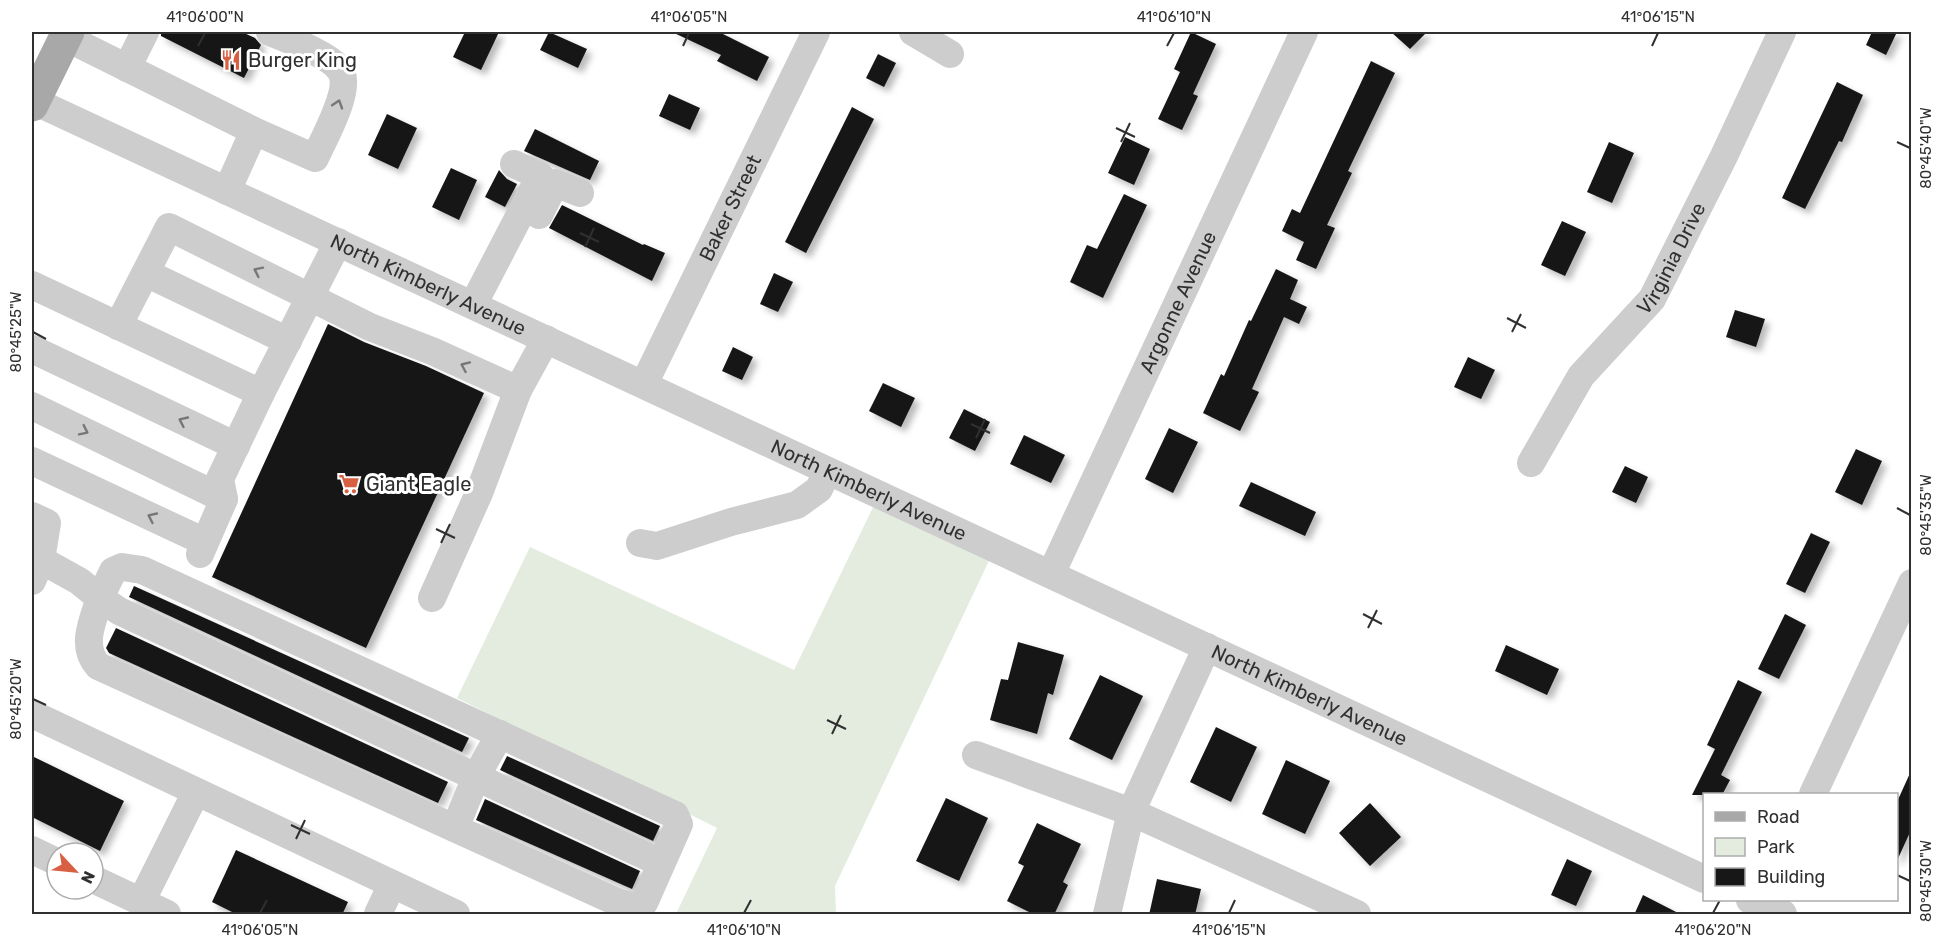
<svg xmlns="http://www.w3.org/2000/svg" width="1943" height="946" viewBox="0 0 1943 946" font-family="Rubik,sans-serif">
	<defs>
		<filter id="shadow"><feDropShadow dx="5" dy="5" stdDeviation="3" flood-color="#0004"/></filter>
	</defs>
	<rect width="100%" height="100%" fill="#fff"/>
	<path fill="#e3ecdf" d="M 879,495 L 995,548 L 835,886 L 836,914 L 676,914 L 717,828 L 457,698 L 530,547 L 794,670 Z"/>
	<path fill="#171717" filter="url(#shadow)" d="M 161,32 L 242,32 L 255,38 L 261,45 L 244,78 L 161,36 Z
		M 465,32 L 499,32 L 481,70 L 453,57 Z
		M 549,32 L 587,49 L 578,68 L 540,50 Z
		M 672,32 L 719,32 L 769,57 L 757,81 L 717,61 L 721,55 Z
		M 1191,32 L 1216,44 L 1193,94 L 1198,96 L 1182,130 L 1158,119 L 1180,72 L 1174,69 Z
		M 1391,32 L 1427,32 L 1410,49 Z
		M 1872,32 L 1897,32 L 1886,55 L 1866,45 Z
		M 878,54 L 896,63 L 884,87 L 866,78 Z
		M 1371,61 L 1395,73 L 1348,171 L 1352,173 L 1327,225 L 1335,228 L 1316,269 L 1296,260 L 1304,242 L 1282,231 L 1292,209 L 1300,213 Z
		M 1837,82 L 1863,95 L 1842,142 L 1839,141 L 1805,209 L 1782,198 Z
		M 669,94 L 700,108 L 690,130 L 659,116 Z
		M 852,107 L 874,119 L 806,253 L 785,242 Z
		M 387,114 L 417,128 L 398,169 L 368,155 Z
		M 535,129 L 599,161 L 590,180 L 524,151 Z
		M 1125,137 L 1150,149 L 1134,185 L 1108,173 Z
		M 1609,142 L 1634,153 L 1612,203 L 1587,192 Z
		M 451,168 L 477,180 L 459,220 L 432,207 Z
		M 499,170 L 507,179 L 517,184 L 505,207 L 485,197 Z
		M 1124,194 L 1147,205 L 1103,298 L 1070,282 L 1087,245 L 1097,249 Z
		M 562,205 L 643,245 L 644,244 L 665,253 L 652,281 L 549,228 Z
		M 1562,221 L 1586,232 L 1565,276 L 1541,265 Z
		M 1276,269 L 1298,280 L 1290,299 L 1307,307 L 1299,324 L 1284,317 L 1252,389 L 1259,392 L 1240,431 L 1203,413 L 1221,374 L 1224,376 L 1249,320 L 1251,321 Z
		M 774,273 L 793,282 L 778,312 L 760,304 Z
		M 1735,310 L 1765,319 L 1756,347 L 1726,337 Z
		M 328,324 L 364,342 L 426,366 L 484,393 L 366,648 L 212,577 Z
		M 733,347 L 753,357 L 742,380 L 722,371 Z
		M 1468,357 L 1495,370 L 1481,399 L 1454,387 Z
		M 883,383 L 915,398 L 901,427 L 869,411 Z
		M 964,409 L 990,422 L 975,451 L 949,438 Z
		M 1169,428 L 1198,442 L 1173,493 L 1145,479 Z
		M 1024,435 L 1065,455 L 1051,483 L 1010,464 Z
		M 1856,449 L 1882,461 L 1862,505 L 1835,492 Z
		M 1625,466 L 1648,477 L 1636,503 L 1612,492 Z
		M 1251,482 L 1316,512 L 1305,536 L 1239,506 Z
		M 1811,533 L 1830,542 L 1805,593 L 1786,584 Z
		M 134,586 L 469,738 L 462,752 L 129,597 Z
		M 1785,614 L 1806,625 L 1779,679 L 1758,669 Z
		M 116,628 L 448,782 L 438,803 L 109,653 L 106,648 Z
		M 1018,642 L 1064,655 L 1053,695 L 1048,693 L 1037,734 L 990,720 L 1001,679 L 1008,680 Z
		M 1506,645 L 1559,669 L 1547,695 L 1495,671 Z
		M 1100,675 L 1143,696 L 1112,760 L 1069,739 Z
		M 1738,680 L 1762,692 L 1721,775 L 1730,780 L 1722,795 L 1692,795 L 1715,749 L 1707,745 Z
		M 1216,727 L 1257,747 L 1231,802 L 1190,782 Z
		M 32,756 L 124,801 L 100,851 L 32,817 Z
		M 507,756 L 660,826 L 653,841 L 500,770 Z
		M 1286,760 L 1330,781 L 1305,834 L 1262,814 Z
		M 1911,771 L 1911,830 L 1896,863 L 1896,804 Z
		M 946,798 L 988,818 L 959,881 L 916,861 Z
		M 485,799 L 640,871 L 632,889 L 476,820 Z
		M 1370,803 L 1401,837 L 1370,866 L 1339,833 Z
		M 1037,823 L 1081,844 L 1063,882 L 1068,885 L 1054,915 L 1035,915 L 1007,901 L 1024,866 L 1018,863 Z
		M 236,850 L 348,902 L 342,915 L 238,915 L 212,902 Z
		M 1567,859 L 1592,871 L 1576,906 L 1551,895 Z
		M 1157,879 L 1201,889 L 1195,915 L 1149,915 Z
		M 1643,895 L 1682,915 L 1634,915 Z"/>
	<g fill="none" stroke-linecap="round" stroke-linejoin="round">
		<g stroke="#cdcdcd" stroke-width="28">
			<path d="M 913,32 L 950,54"/>
			<path d="M 65,37 L 254,131 L 315,158 C 323,140 353,88 340,70 C 330,55 288,39 270,32"/>
			<path d="M 127,68 L 145,32"/>
			<path id="s1" d="M 34,101 L 1704,879"/>
			<path d="M 227,191 L 254,131"/>
			<path d="M 539,215 L 555,183 L 580,193"/>
			<path d="M 146,273 L 288,341"/>
			<path d="M 32,285 L 261,393"/>
			<path d="M 473,305 L 540,176 L 514,164"/>
			<path d="M 118,326 L 169,227 L 370,327 L 432,351 L 518,390"/>
			<path d="M 32,349 L 236,446"/>
			<path id="s2" d="M 644,384 L 816,32"/>
			<path d="M 32,406 L 224,499"/>
			<path d="M 32,461 L 205,542"/>
			<path id="s3" d="M 1531,463 L 1581,376 L 1652,299 L 1724,156 L 1782,32"/>
			<path d="M 32,516 L 47,523 L 41,560 L 32,581"/>
			<path d="M 640,543 L 657,546 L 731,522 L 797,505 L 819,489 L 827,471"/>
			<path d="M 200,554 L 224,499 L 220,479 L 261,393 L 338,242"/>
			<path d="M 41,560 L 79,581 L 100,598 L 113,571 L 122,567 L 142,570 L 675,815 L 679,824 L 644,903 L 636,907 L 619,903 L 98,666 C 80,646 93,620 100,598 L 119,611 L 661,863"/>
			<path id="s4" d="M 1051,574 L 1304,32"/>
			<path d="M 432,598 L 479,493 L 518,390 L 546,339"/>
			<path d="M 32,714 L 456,914"/>
			<path d="M 976,755 L 1131,812 L 1357,914"/>
			<path d="M 1813,794 L 1912,583"/>
			<path d="M 455,828 L 476,777 L 500,734"/>
			<path d="M 32,850 L 57,862"/>
			<path d="M 93,879 L 167,914"/>
			<path d="M 1750,900 L 1783,914"/>
			<path d="M 141,902 L 196,792"/>
			<path d="M 378,914 L 392,884"/>
			<path d="M 1107,914 L 1131,812 L 1207,647"/>
		</g>
		<path stroke="#a8a8a8" stroke-width="33" d="M 32,105 L 68,32"/>
	</g>
	<defs><path id="oneway-chevron" d="M-2-3.5L2.5 0L-2 3.5" fill="none" stroke-width="1.6" stroke-linecap="round" stroke-linejoin="round" transform="scale(1.5)"/></defs>
	<g stroke="#777">
		<use href="#oneway-chevron" transform="translate(338 104) rotate(-72)"/>
		<use href="#oneway-chevron" transform="translate(258 271) rotate(-154)"/>
		<use href="#oneway-chevron" transform="translate(465 366) rotate(-156)"/>
		<use href="#oneway-chevron" transform="translate(183 421) rotate(-155)"/>
		<use href="#oneway-chevron" transform="translate(84 431) rotate(26)"/>
		<use href="#oneway-chevron" transform="translate(152 517) rotate(-155)"/>
	</g>
	<path fill="none" stroke="#303030" stroke-width="2" d="M 198,46 L 205,33M 683,46 L 689,33M 1167,46 L 1174,33M 1652,46 L 1658,33M 1116,128 L 1135,137M 1121,142 L 1130,123M 1897,142 L 1910,148M 580,233 L 599,242M 585,247 L 594,228M 1507,318 L 1526,328M 33,332 L 46,339M 1512,332 L 1521,314M 971,424 L 990,433M 976,438 L 985,419M 1897,508 L 1910,515M 436,529 L 455,538M 441,543 L 450,524M 1363,614 L 1382,624M 1368,628 L 1377,610M 33,699 L 46,705M 827,720 L 846,729M 832,734 L 841,715M 291,825 L 310,834M 296,839 L 305,820M 1897,875 L 1910,881M 260,913 L 267,900M 744,913 L 751,900M 1229,913 L 1235,900M 1713,913 L 1720,900"/>
	<defs>
		<g id="restaurant-bare" transform="scale(1.62)"><path d="M-5-6h1v4h1v-4h1v4h1v-4h1v5L-1.5 .5V6h-2V.5L-5-1ZM5-6V6H3V1.5H1.5Q1.5-4 5-6Z" fill="#d85f41" stroke="#fff" stroke-width="2.5" paint-order="stroke"/></g>
		<g id="supermarket-bare" transform="scale(1.62)"><path d="M-6-5.5h2.5l.6 2H6L4.5 2H-2.5L-4.4-4H-6ZM-1.5 3.2a1.3 1.3 0 1 0 .1 0ZM3 3.2a1.3 1.3 0 1 0 .1 0Z" fill="#d85f41" stroke="#fff" stroke-width="2.5" paint-order="stroke"/></g>
	</defs>
	<g fill-rule="evenodd">
		<use href="#restaurant-bare" x="231" y="60"/>
		<use href="#supermarket-bare" x="349" y="484"/>
	</g>
	<g text-anchor="middle" stroke-width="6" stroke-linejoin="round" paint-order="stroke">
		<g font-size="20" fill="#303030" stroke="#fff" text-anchor="start">
			<text x="248" y="67">Burger King</text>
			<text x="366" y="491">Giant Eagle</text>
		</g>
		<g font-size="20" fill="#303030" stroke="#fff">
			<text dy="7" stroke="none"><textPath href="#s2" startOffset="196">Baker Street</textPath></text>
			<text dy="7" stroke="none"><textPath href="#s3" startOffset="250">Virginia Drive</textPath></text>
			<text dy="7" stroke="none"><textPath href="#s1" startOffset="435">North Kimberly Avenue</textPath></text>
			<text dy="7" stroke="none"><textPath href="#s4" startOffset="300">Argonne Avenue</textPath></text>
			<text dy="7" stroke="none"><textPath href="#s1" startOffset="921">North Kimberly Avenue</textPath></text>
			<text dy="7" stroke="none"><textPath href="#s1" startOffset="1407">North Kimberly Avenue</textPath></text>
		</g>
	</g>
	<rect width="1943" height="946" fill="none" stroke="#ffffff" stroke-width="66"/>
	<rect x="1703" y="793" width="195" height="108" fill="#ffffff" stroke="#acacac" stroke-width="1.5"/>
	<rect x="1715" y="812" width="30" height="9" fill="#a8a8a8" stroke="#acacac" stroke-width="1.5"/>
	<text x="1757" y="823" font-size="18" fill="#303030">Road</text>
	<rect x="1715" y="838" width="30" height="18" fill="#e3ecdf" stroke="#acacac" stroke-width="1.5"/>
	<text x="1757" y="853" font-size="18" fill="#303030">Park</text>
	<rect x="1715" y="868" width="30" height="18" fill="#171717" stroke="#acacac" stroke-width="1.5"/>
	<text x="1757" y="883" font-size="18" fill="#303030">Building</text>
	<g transform="translate(75 871) rotate(116)"><circle r="28" fill="#ffffff" stroke="#acacac" stroke-width="1.5"/>
	<path d="M0-4.5L10 22L0 15L-10 22Z" fill="#d85f41"/>
	<text y="-9" font-size="16" font-weight="bold" text-anchor="middle" fill="#303030">N</text>
	</g>
	<rect x="33" y="33" width="1877" height="880" fill="none" stroke="#303030" stroke-width="2"/>
	<g font-size="15" text-anchor="middle" fill="#303030">
		<text x="205" y="22">41°06'00"N</text>
		<text x="689" y="22">41°06'05"N</text>
		<text x="1174" y="22">41°06'10"N</text>
		<text x="1658" y="22">41°06'15"N</text>
		<text transform="translate(1926 148) rotate(-90)" y="5">80°45'40"W</text>
		<text transform="translate(16 332) rotate(-90)" y="5">80°45'25"W</text>
		<text transform="translate(1926 515) rotate(-90)" y="5">80°45'35"W</text>
		<text transform="translate(16 699) rotate(-90)" y="5">80°45'20"W</text>
		<text transform="translate(1926 881) rotate(-90)" y="5">80°45'30"W</text>
		<text x="260" y="935">41°06'05"N</text>
		<text x="744" y="935">41°06'10"N</text>
		<text x="1229" y="935">41°06'15"N</text>
		<text x="1713" y="935">41°06'20"N</text>
	</g>
</svg>
